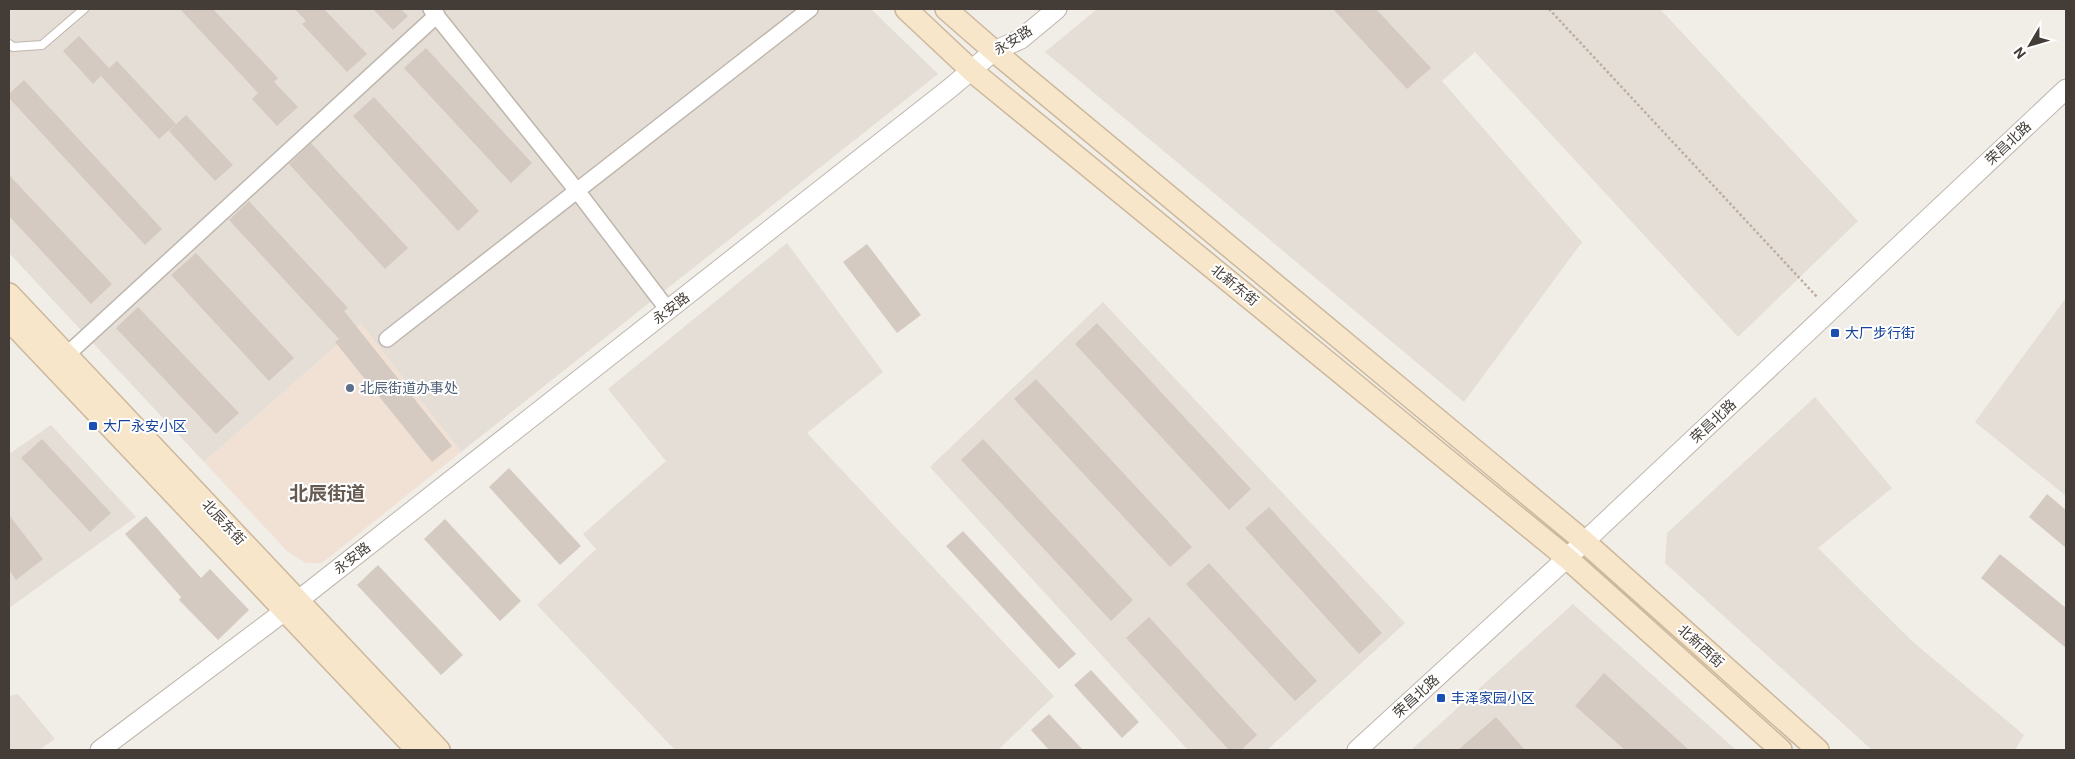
<svg xmlns="http://www.w3.org/2000/svg" width="2075" height="759" viewBox="0 0 2075 759" font-family="Roboto,'Noto Sans SC',sans-serif">
	<rect width="100%" height="100%" fill="#f1ede7"/>
	<path fill="#e5ded6" d="M 9,9 L 871,9 L 938,74 L 461,452 L 361,324 L 204,462 L 9,253 Z
		M 1097,9 L 1660,9 L 1858,221 L 1738,337 L 1475,52 L 1442,81 L 1582,242 L 1464,402 L 1045,52 Z
		M 787,243 L 883,372 L 807,433 L 1054,696 L 998,750 L 675,750 L 537,605 L 596,549 L 583,534 L 666,461 L 608,389 Z
		M 2066,298 L 2066,496 L 1975,422 Z
		M 1103,302 L 1405,623 L 1267,750 L 1188,750 L 930,467 Z
		M 1815,397 L 1892,488 L 1818,548 L 1913,642 L 2024,735 L 2015,750 L 1872,750 L 1665,563 L 1667,533 Z
		M 51,425 L 136,517 L 9,608 L 9,454 Z
		M 1573,604 L 1736,750 L 1411,750 Z
		M 18,694 L 55,739 L 39,750 L 9,750 L 9,696 Z"/>
	<path fill="#f1e1d5" d="M 361,324 L 461,452 L 322,563 L 306,563 L 288,552 L 204,462 Z"/>
	<path fill="#d5cac1" d="M 180,9 L 213,9 L 278,78 L 274,82 L 298,107 L 277,126 L 252,99 L 258,93 Z
		M 295,9 L 324,9 L 367,54 L 347,72 L 302,24 L 306,21 Z
		M 373,9 L 401,9 L 408,16 L 393,30 Z
		M 1333,9 L 1376,9 L 1431,68 L 1407,89 Z
		M 79,36 L 109,68 L 117,61 L 176,124 L 159,139 L 101,76 L 93,84 L 63,51 Z
		M 426,48 L 532,163 L 511,183 L 404,68 Z
		M 24,80 L 162,229 L 145,245 L 9,98 L 9,94 Z
		M 374,97 L 479,211 L 458,231 L 353,116 Z
		M 186,115 L 233,165 L 215,181 L 169,131 Z
		M 311,143 L 408,248 L 385,269 L 289,164 Z
		M 9,175 L 112,284 L 91,304 L 9,216 Z
		M 249,201 L 348,308 L 344,311 L 452,446 L 432,462 L 335,342 L 339,339 L 229,220 Z
		M 867,244 L 921,315 L 897,333 L 843,262 Z
		M 196,253 L 294,358 L 269,381 L 171,275 Z
		M 138,307 L 239,413 L 216,434 L 116,328 Z
		M 1097,323 L 1251,489 L 1229,510 L 1075,344 Z
		M 1036,379 L 1192,547 L 1170,567 L 1014,399 Z
		M 42,439 L 111,513 L 90,532 L 21,458 Z
		M 983,439 L 1133,600 L 1111,621 L 961,460 Z
		M 509,468 L 581,546 L 560,565 L 489,487 Z
		M 2047,494 L 2066,510 L 2066,548 L 2029,517 Z
		M 1269,507 L 1382,633 L 1359,654 L 1245,528 Z
		M 9,515 L 43,559 L 16,580 L 9,570 Z
		M 146,516 L 201,578 L 210,569 L 249,610 L 218,640 L 179,600 L 181,597 L 125,534 Z
		M 445,519 L 521,601 L 500,621 L 424,539 Z
		M 963,531 L 1076,654 L 1059,669 L 946,546 Z
		M 2000,554 L 2066,608 L 2066,648 L 1981,578 Z
		M 1209,563 L 1317,681 L 1295,701 L 1186,584 Z
		M 378,565 L 463,655 L 441,675 L 357,585 Z
		M 1149,617 L 1257,735 L 1241,750 L 1229,750 L 1126,638 Z
		M 1091,670 L 1139,722 L 1122,738 L 1074,685 Z
		M 1604,673 L 1689,750 L 1625,750 L 1575,706 Z
		M 1049,714 L 1083,750 L 1049,750 L 1031,730 Z
		M 1496,717 L 1525,750 L 1458,750 Z"/>
	<g fill="none" stroke-linecap="round" stroke-linejoin="round">
		<g stroke="#bfb6ae" stroke-width="10">
			<path id="service" d="M 9,44 L 13,47 L 42,45 L 84,9"/>
		</g>
		<g stroke="#bfb6ae" stroke-width="18">
			<path id="minor" d="M 431,9 L 578,192 L 668,310
				M 387,339 L 810,9
				M 60,361 L 437,15"/>
		</g>
		<g stroke="#bfb6ae" stroke-width="21">
			<path id="tertiary" d="M 100,750 L 286,610 L 949,89 L 994,51 L 1021,39 L 1057,9
				M 1357,750 L 1567,558 L 2066,89"/>
		</g>
		<g stroke="#ccb89c" stroke-width="24">
			<path id="secondary" d="M 906,9 L 972,71 L 1567,558 L 1781,750
				M 946,9 L 994,51 L 1585,542 L 1818,750
				M 9,294 L 439,750
				M 9,320 L 417,750"/>
		</g>
		<path stroke="#bcad9e" stroke-width="2.5" stroke-dasharray="2.5 2.5" stroke-linecap="butt" d="M 1549,9 L 1818,298"/>
		<use href="#service" stroke="#fff" stroke-width="8"/>
		<use href="#minor" stroke="#fff" stroke-width="15"/>
		<use href="#tertiary" stroke="#fff" stroke-width="19"/>
		<use href="#secondary" stroke="#f8e6cb" stroke-width="21"/>
	</g>
	<g fill="#1a4fb4" stroke="#fff" stroke-width="2">
		<rect x="1830" y="328" width="10" height="10" rx="2.5"/>
		<rect x="88" y="421" width="10" height="10" rx="2.5"/>
		<rect x="1436" y="693" width="10" height="10" rx="2.5"/>
	</g>
	<circle fill="#5c6f8a" stroke="#fff" stroke-width="2" cx="350" cy="388" r="5"/>
	<g text-anchor="middle" stroke-width="4" stroke-linejoin="round" paint-order="stroke">
		<g font-size="14" fill="#443d37" stroke="#fff">
			<text transform="translate(1013 40) rotate(-32)" y="5">永安路</text>
			<text transform="translate(2008 143) rotate(-43)" y="5">荣昌北路</text>
			<text transform="translate(1235 285) rotate(39)" y="5">北新东街</text>
			<text transform="translate(671 308) rotate(-38)" y="5">永安路</text>
			<text transform="translate(1713 421) rotate(-43)" y="5">荣昌北路</text>
			<text transform="translate(224 522) rotate(47)" y="5">北辰东街</text>
			<text transform="translate(352 558) rotate(-38)" y="5">永安路</text>
			<text transform="translate(1701 646) rotate(42)" y="5">北新西街</text>
			<text transform="translate(1416 696) rotate(-42)" y="5">荣昌北路</text>
		</g>
		<g font-size="14" fill="#164399" stroke="#fff" text-anchor="start">
			<text x="1845" y="338">大厂步行街</text>
			<text x="103" y="431">大厂永安小区</text>
			<text x="1451" y="703">丰泽家园小区</text>
		</g>
		<g font-size="14" fill="#4e5e75" stroke="#fff" text-anchor="start">
			<text x="360" y="393">北辰街道办事处</text>
		</g>
		<g font-size="19" font-weight="bold" fill="#655950" stroke="#fff">
			<text x="327" y="500">北辰街道</text>
		</g>
	</g>
	<rect width="2075" height="759" fill="none" stroke="#443d37" stroke-width="20"/>
	<g transform="translate(2030 45) rotate(232)" stroke="#ffffff" stroke-width="4" paint-order="stroke">
	<path d="M0-4L9 19L0 12L-9 19Z" fill="#443d37"/>
	<text y="-8" font-size="14" font-weight="bold" text-anchor="middle" fill="#443d37">N</text>
	</g>
</svg>
